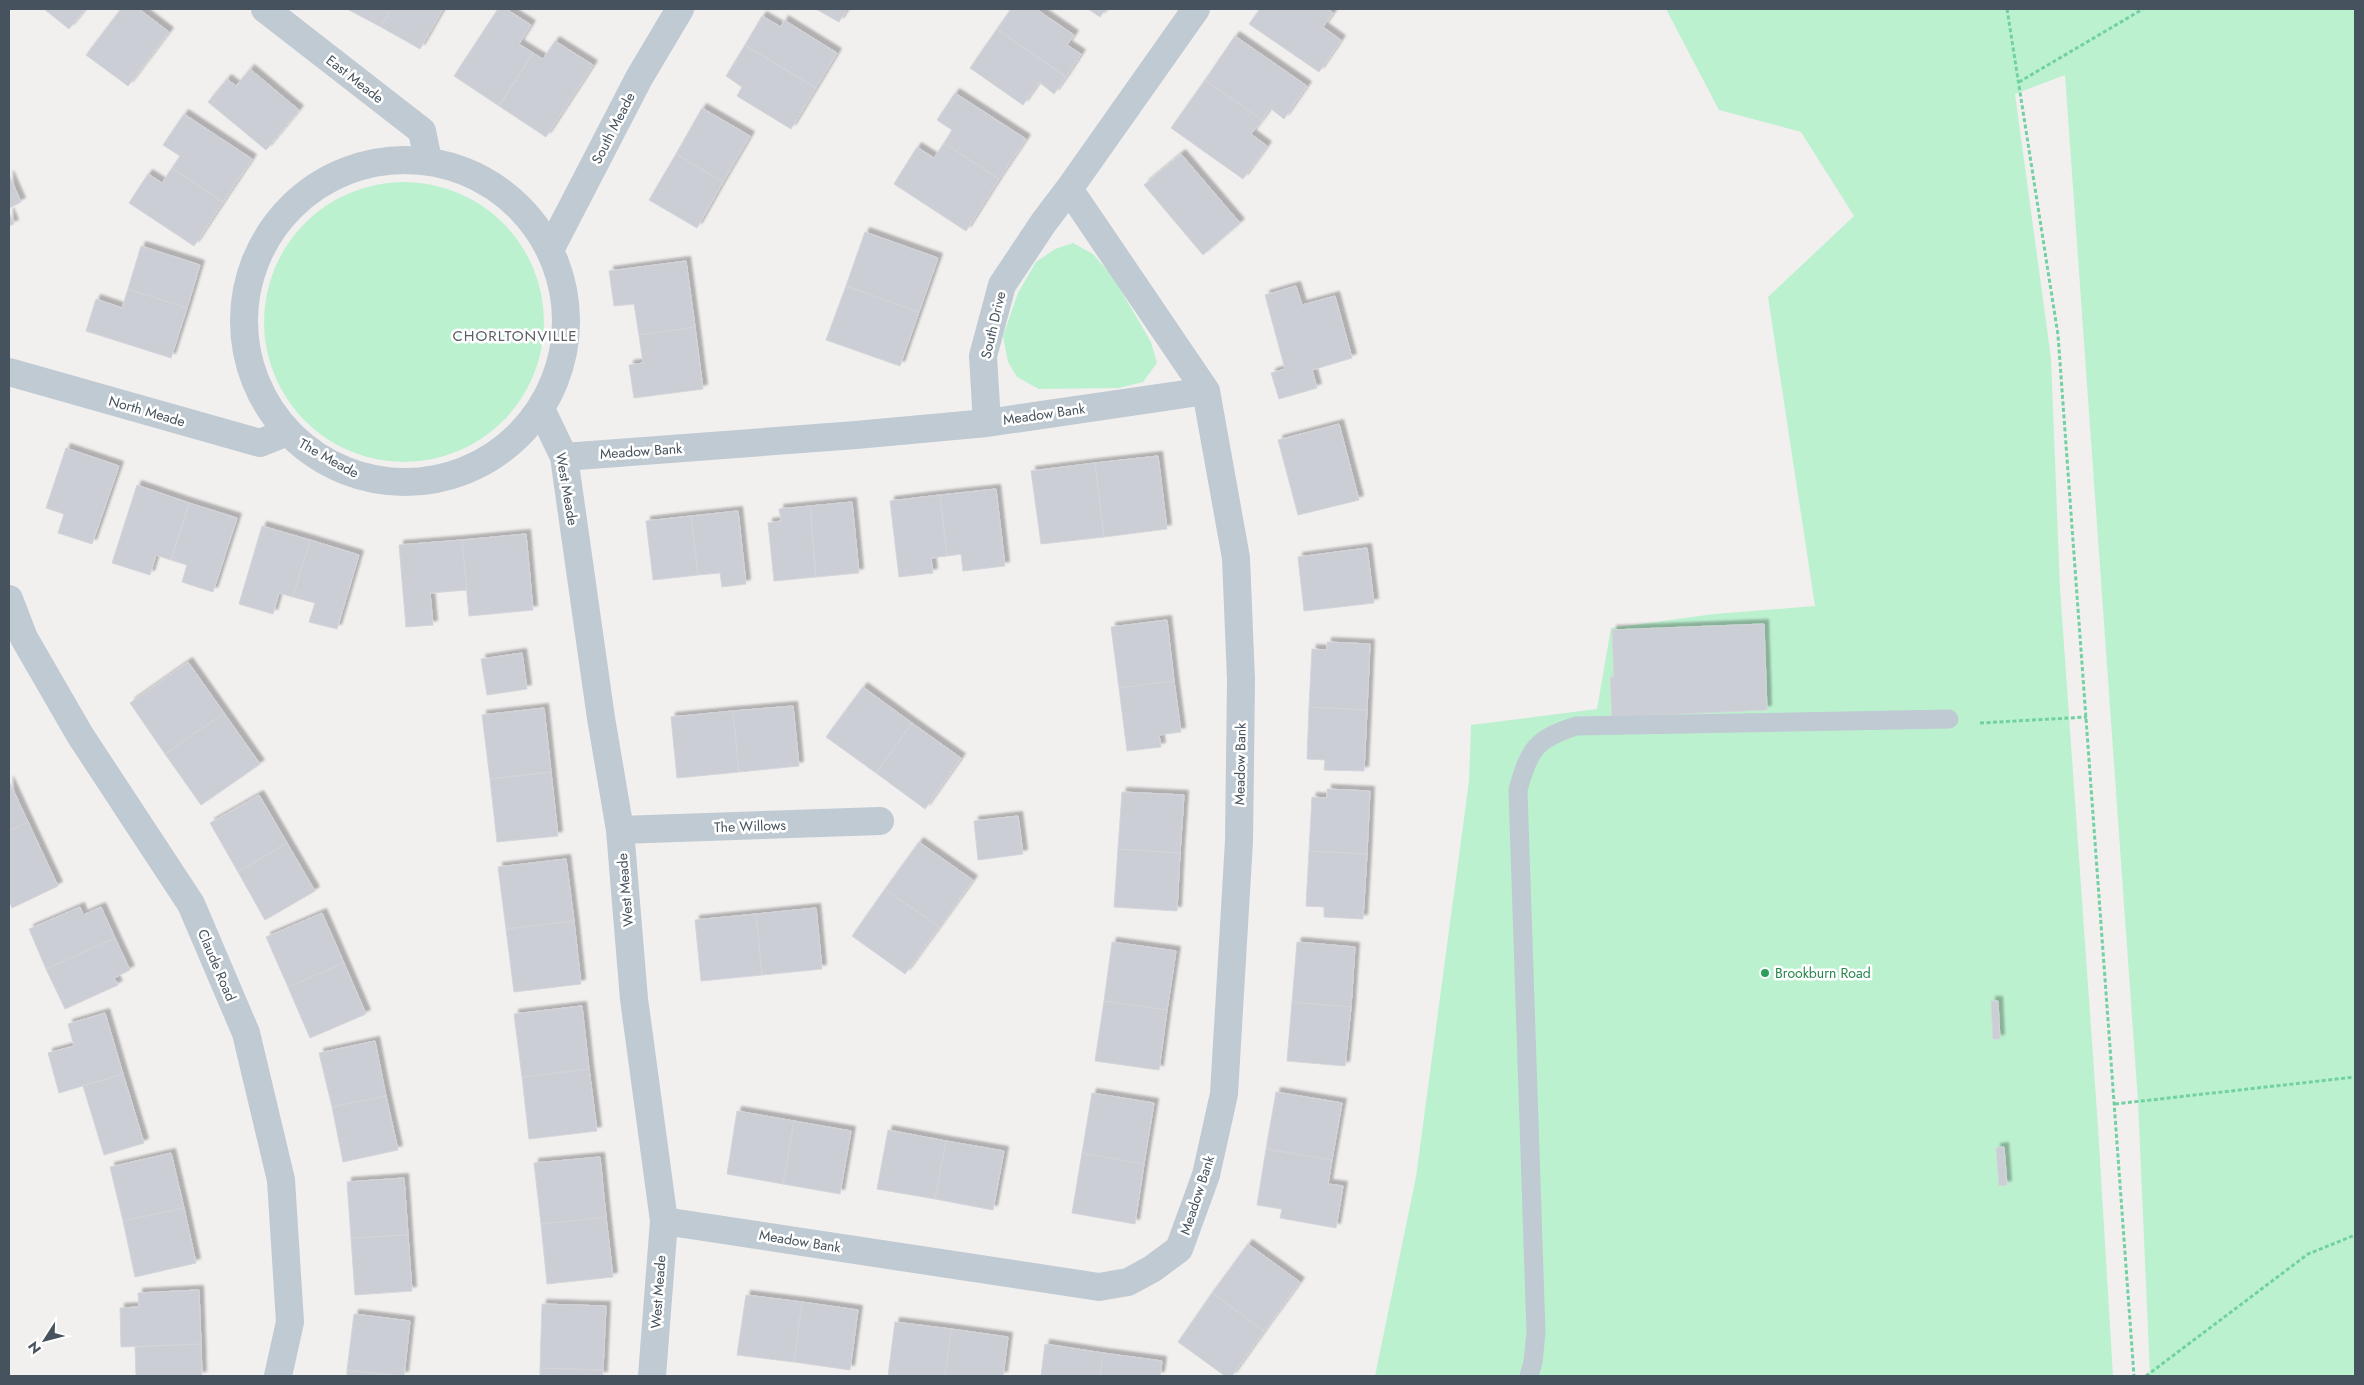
<svg xmlns="http://www.w3.org/2000/svg" width="2364" height="1385" viewBox="0 0 2364 1385" font-family="Jost,sans-serif">
	<defs>
		<filter id="shadow"><feDropShadow dx="4.5" dy="-4.5" stdDeviation="1" flood-color="#0004"/></filter>
	</defs>
	<rect width="100%" height="100%" fill="#f2efef"/>
	<path fill="#bcf1d0" d="M 1666,9 L 2355,9 L 2355,1376 L 2150,1376 L 2138,1101 L 2065,75 L 2015,94 L 2051,358 L 2060,588 L 2098,1127 L 2113,1376 L 1375,1376 L 1416,1177 L 1469,781 L 1471,725 L 1597,709 L 1611,628 L 1714,614 L 1815,606 L 1768,297 L 1854,216 L 1801,132 L 1719,110 Z
		M264 322a140 140 0 1 1 280 0a140 140 0 1 1-280 0Z
		M 1073,243 L 1093,254 L 1113,277 L 1151,342 L 1157,363 L 1143,382 L 1119,388 L 1039,389 L 1017,377 L 1008,362 L 1003,336 L 1018,293 L 1036,262 L 1055,249 Z"/>
	<path fill="#cbced4" stroke="#d3d5db" filter="url(#shadow)" d="M 44,9 L 85,9 L 69,29 Z
		M 121,9 L 139,9 L 169,32 L 128,86 L 86,55 Z
		M 347,9 L 391,9 L 381,27 Z
		M 391,9 L 443,9 L 420,49 L 381,27 Z
		M 498,9 L 506,9 L 531,25 L 519,44 L 533,53 L 499,106 L 454,76 Z
		M 816,9 L 847,9 L 839,22 Z
		M 1011,9 L 1036,9 L 1074,35 L 1067,45 L 1081,54 L 1066,77 L 997,29 Z
		M 1088,9 L 1106,9 L 1100,17 Z
		M 1260,9 L 1327,9 L 1333,13 L 1323,27 L 1341,40 L 1319,72 L 1249,24 Z
		M 762,16 L 781,27 L 784,20 L 837,53 L 816,88 L 745,45 Z
		M 997,29 L 1066,77 L 1054,94 L 1039,82 L 1023,105 L 970,68 Z
		M 1235,36 L 1307,86 L 1284,119 L 1270,108 L 1262,120 L 1205,80 Z
		M 555,41 L 593,65 L 546,137 L 499,106 L 533,53 L 543,59 Z
		M 745,45 L 816,88 L 791,129 L 737,96 L 742,87 L 726,76 Z
		M 250,69 L 299,110 L 266,150 L 208,102 L 227,79 L 236,86 Z
		M 1205,80 L 1262,120 L 1251,134 L 1267,146 L 1243,179 L 1171,128 Z
		M 955,93 L 1026,139 L 999,179 L 944,143 L 952,130 L 937,120 Z
		M 702,108 L 750,136 L 723,182 L 676,154 Z
		M 184,114 L 252,159 L 223,202 L 172,168 L 180,156 L 163,145 Z
		M 944,143 L 999,179 L 966,231 L 894,184 L 917,147 L 934,158 Z
		M 676,154 L 723,182 L 697,228 L 649,200 Z
		M 1181,154 L 1240,223 L 1203,255 L 1144,185 Z
		M 172,168 L 223,202 L 194,246 L 129,203 L 148,174 L 162,183 Z
		M 9,175 L 21,202 L 9,208 Z
		M 9,212 L 14,224 L 9,226 Z
		M 865,232 L 938,258 L 919,312 L 846,286 Z
		M 141,246 L 200,265 L 187,308 L 128,289 Z
		M 686,261 L 695,327 L 639,335 L 634,304 L 614,306 L 609,271 Z
		M 846,286 L 919,312 L 900,366 L 826,340 Z
		M 1296,286 L 1302,305 L 1335,296 L 1352,358 L 1312,370 L 1317,388 L 1279,399 L 1271,373 L 1285,369 L 1265,295 Z
		M 128,289 L 187,308 L 171,358 L 86,331 L 96,299 L 122,308 Z
		M 695,327 L 703,389 L 634,398 L 629,365 L 643,363 L 639,335 Z
		M 1339,424 L 1359,500 L 1298,515 L 1278,440 Z
		M 66,448 L 119,466 L 92,544 L 58,533 L 64,514 L 46,508 Z
		M 1158,456 L 1167,529 L 1104,537 L 1095,463 Z
		M 1095,463 L 1104,537 L 1041,544 L 1031,471 Z
		M 137,485 L 189,503 L 171,560 L 156,555 L 150,575 L 112,563 Z
		M 996,489 L 1005,566 L 963,571 L 961,554 L 947,556 L 940,495 Z
		M 940,495 L 947,556 L 931,558 L 933,573 L 899,577 L 890,501 Z
		M 852,502 L 859,573 L 816,577 L 810,506 Z
		M 189,503 L 237,518 L 213,592 L 182,582 L 187,565 L 171,560 Z
		M 810,506 L 816,577 L 774,581 L 768,523 L 781,521 L 779,509 Z
		M 738,511 L 746,584 L 722,587 L 720,573 L 698,575 L 691,516 Z
		M 691,516 L 698,575 L 653,580 L 646,521 Z
		M 262,526 L 310,540 L 293,597 L 279,593 L 273,614 L 239,604 Z
		M 526,534 L 533,610 L 469,616 L 462,540 Z
		M 310,540 L 359,555 L 337,629 L 309,622 L 315,603 L 293,597 Z
		M 462,540 L 467,590 L 430,593 L 433,625 L 406,627 L 399,545 Z
		M 1367,548 L 1374,603 L 1304,611 L 1298,557 Z
		M 1167,620 L 1174,681 L 1119,688 L 1111,627 Z
		M 1764,624 L 1767,710 L 1612,717 L 1610,677 L 1614,677 L 1612,630 Z
		M 1327,642 L 1370,644 L 1367,710 L 1309,707 L 1312,649 L 1327,650 Z
		M 522,653 L 527,689 L 487,695 L 481,659 Z
		M 188,662 L 224,713 L 165,754 L 130,703 Z
		M 1174,681 L 1181,732 L 1159,735 L 1161,747 L 1127,751 L 1119,688 Z
		M 863,687 L 912,723 L 876,773 L 826,737 Z
		M 793,706 L 799,766 L 739,772 L 733,711 Z
		M 1309,707 L 1367,710 L 1364,771 L 1324,770 L 1325,760 L 1307,759 Z
		M 544,708 L 551,772 L 490,779 L 482,715 Z
		M 733,711 L 739,772 L 677,778 L 671,717 Z
		M 224,713 L 260,764 L 201,805 L 165,754 Z
		M 912,723 L 961,758 L 925,809 L 876,773 Z
		M 551,772 L 558,836 L 497,842 L 490,779 Z
		M 9,781 L 28,822 L 9,831 Z
		M 1327,789 L 1370,791 L 1367,854 L 1309,851 L 1312,797 L 1327,798 Z
		M 1122,792 L 1184,795 L 1180,853 L 1118,849 Z
		M 259,795 L 287,843 L 238,872 L 210,823 Z
		M 1018,816 L 1023,854 L 978,860 L 974,821 Z
		M 28,822 L 58,886 L 12,908 L 9,900 L 9,831 Z
		M 919,842 L 973,880 L 939,927 L 885,889 Z
		M 287,843 L 315,891 L 265,920 L 238,872 Z
		M 1118,849 L 1180,853 L 1177,911 L 1114,907 Z
		M 1309,851 L 1367,854 L 1363,919 L 1324,917 L 1324,907 L 1306,906 Z
		M 566,859 L 574,921 L 506,929 L 498,867 Z
		M 885,889 L 939,927 L 905,974 L 852,936 Z
		M 80,907 L 83,915 L 101,907 L 115,938 L 46,969 L 29,929 Z
		M 816,908 L 822,969 L 762,975 L 756,914 Z
		M 322,913 L 344,963 L 288,987 L 266,937 Z
		M 756,914 L 762,975 L 701,981 L 695,920 Z
		M 574,921 L 581,984 L 514,992 L 506,929 Z
		M 115,938 L 130,970 L 114,978 L 118,985 L 65,1009 L 46,969 Z
		M 1112,942 L 1176,951 L 1167,1010 L 1104,1001 Z
		M 1297,942 L 1355,947 L 1351,1007 L 1292,1002 Z
		M 344,963 L 366,1014 L 310,1038 L 288,987 Z
		M 1104,1001 L 1167,1010 L 1159,1070 L 1095,1061 Z
		M 1991,1001 L 1998,1001 L 2000,1039 L 1993,1039 Z
		M 1292,1002 L 1351,1007 L 1345,1066 L 1287,1061 Z
		M 582,1006 L 589,1069 L 522,1077 L 514,1014 Z
		M 105,1013 L 123,1074 L 59,1093 L 48,1053 L 74,1046 L 68,1024 Z
		M 375,1041 L 386,1096 L 332,1107 L 319,1053 Z
		M 589,1069 L 597,1131 L 529,1139 L 522,1077 Z
		M 123,1074 L 144,1143 L 104,1155 L 83,1086 Z
		M 1276,1092 L 1342,1103 L 1332,1160 L 1266,1149 Z
		M 1092,1093 L 1154,1103 L 1144,1164 L 1082,1153 Z
		M 386,1096 L 398,1150 L 343,1162 L 332,1107 Z
		M 737,1111 L 794,1121 L 783,1184 L 727,1174 Z
		M 794,1121 L 851,1131 L 840,1194 L 783,1184 Z
		M 888,1130 L 946,1141 L 935,1199 L 877,1189 Z
		M 946,1141 L 1004,1151 L 993,1210 L 935,1199 Z
		M 2004,1147 L 2007,1185 L 1999,1186 L 1996,1148 Z
		M 1266,1149 L 1332,1160 L 1328,1184 L 1343,1186 L 1336,1228 L 1280,1218 L 1282,1209 L 1257,1205 Z
		M 171,1153 L 184,1208 L 123,1221 L 110,1167 Z
		M 1082,1153 L 1144,1164 L 1135,1224 L 1072,1213 Z
		M 600,1157 L 606,1217 L 541,1224 L 534,1163 Z
		M 404,1178 L 408,1235 L 351,1238 L 347,1182 Z
		M 184,1208 L 196,1263 L 135,1277 L 123,1221 Z
		M 606,1217 L 613,1277 L 547,1284 L 541,1224 Z
		M 408,1235 L 412,1291 L 355,1295 L 351,1238 Z
		M 1248,1244 L 1300,1282 L 1264,1331 L 1212,1293 Z
		M 199,1290 L 201,1344 L 121,1347 L 120,1308 L 139,1307 L 138,1293 Z
		M 1212,1293 L 1264,1331 L 1232,1376 L 1225,1376 L 1178,1342 Z
		M 746,1295 L 802,1302 L 794,1362 L 737,1355 Z
		M 802,1302 L 858,1310 L 850,1370 L 794,1362 Z
		M 542,1304 L 606,1306 L 603,1370 L 540,1368 Z
		M 354,1314 L 410,1321 L 404,1376 L 347,1370 Z
		M 895,1322 L 951,1329 L 945,1376 L 888,1376 Z
		M 951,1329 L 1008,1337 L 1003,1376 L 945,1376 Z
		M 201,1344 L 202,1376 L 136,1376 L 135,1347 Z
		M 1045,1344 L 1103,1353 L 1100,1376 L 1041,1376 Z
		M 1103,1353 L 1162,1361 L 1160,1376 L 1100,1376 Z
		M 540,1368 L 603,1370 L 603,1376 L 540,1376 Z
		M 347,1370 L 394,1376 L 347,1376 Z"/>
	<g fill="none" stroke-linecap="round" stroke-linejoin="round">
		<path stroke="#72d1a2" stroke-width="3" stroke-dasharray="4 2.5" stroke-linecap="butt" d="M 2007,9 L 2058,335 L 2134,1376
			M 2019,82 L 2143,9
			M 1980,723 L 2087,717
			M 2115,1104 L 2355,1077
			M 2146,1376 L 2308,1254 L 2355,1235"/>
		<path stroke="#bfcad2" stroke-width="19" d="M 1529,1376 L 1533,1362 L 1536,1333 L 1518,790 C 1529,749 1536,739 1576,726 L 1949,719"/>
		<path stroke="#bfcad2" stroke-width="28" d="M 265,9 L 422,131 L 428,160
			M244 321a161 161 0 1 1 322 0a161 161 0 1 1-322 0Z
			M 1069,189 L 1206,391
			M 550,250 L 639,78 L 680,9
			M 9,372 L 260,443 L 285,433
			M 541,409 L 564,457 L 601,718 L 620,830 L 634,999 L 664,1221 L 652,1376
			M 987,423 L 983,356 L 1002,285 L 1044,222 L 1069,189 L 1196,9
			M 564,457 L 856,435 L 987,423 L 1206,391 L 1236,558 L 1241,680 L 1239,841 L 1224,1094 L 1206,1175 L 1179,1249 L 1152,1269 L 1128,1282 L 1099,1287 L 664,1221
			M 9,599 L 24,638 L 80,735 L 191,904 L 246,1033 L 281,1180 L 290,1322 L 278,1376
			M 620,830 L 880,821"/>
	</g>
	<circle fill="#2e9e5b" stroke="#fff" stroke-width="2" cx="1765" cy="973" r="5"/>
	<g text-anchor="middle" stroke-width="5" stroke-linejoin="round" paint-order="stroke">
		<g font-size="14" fill="#46525d" stroke="#fff">
			<text transform="translate(355 79) rotate(38)" y="5">East Meade</text>
			<text transform="translate(613 128) rotate(-63)" y="5">South Meade</text>
			<text transform="translate(993 325) rotate(-77)" y="5">South Drive</text>
			<text transform="translate(147 411) rotate(16)" y="5">North Meade</text>
			<text transform="translate(1044 414) rotate(-8)" y="5">Meadow Bank</text>
			<text transform="translate(641 451) rotate(-4)" y="5">Meadow Bank</text>
			<text transform="translate(329 458) rotate(29)" y="5">The Meade</text>
			<text transform="translate(567 489) rotate(80)" y="5">West Meade</text>
			<text transform="translate(1240 764) rotate(-89)" y="5">Meadow Bank</text>
			<text transform="translate(750 826) rotate(-2)" y="5">The Willows</text>
			<text transform="translate(625 890) rotate(-95)" y="5">West Meade</text>
			<text transform="translate(217 965) rotate(67)" y="5">Claude Road</text>
			<text transform="translate(1197 1195) rotate(-72)" y="5">Meadow Bank</text>
			<text transform="translate(800 1241) rotate(9)" y="5">Meadow Bank</text>
			<text transform="translate(658 1292) rotate(-86)" y="5">West Meade</text>
		</g>
		<g font-size="14" fill="#27864d" stroke="#fff" text-anchor="start">
			<text x="1775" y="978">Brookburn Road</text>
		</g>
		<g font-size="15" letter-spacing="1" fill="#5b5f64" stroke="#fff">
			<text x="515" y="341">CHORLTONVILLE</text>
		</g>
	</g>
	<rect width="2364" height="1385" fill="none" stroke="#46525d" stroke-width="20"/>
	<g transform="translate(45 1340) rotate(234)" stroke="#ffffff" stroke-width="4" paint-order="stroke">
	<path d="M0-4L9 19L0 12L-9 19Z" fill="#46525d"/>
	<text y="-8" font-size="14" font-weight="bold" text-anchor="middle" fill="#46525d">N</text>
	</g>
</svg>
